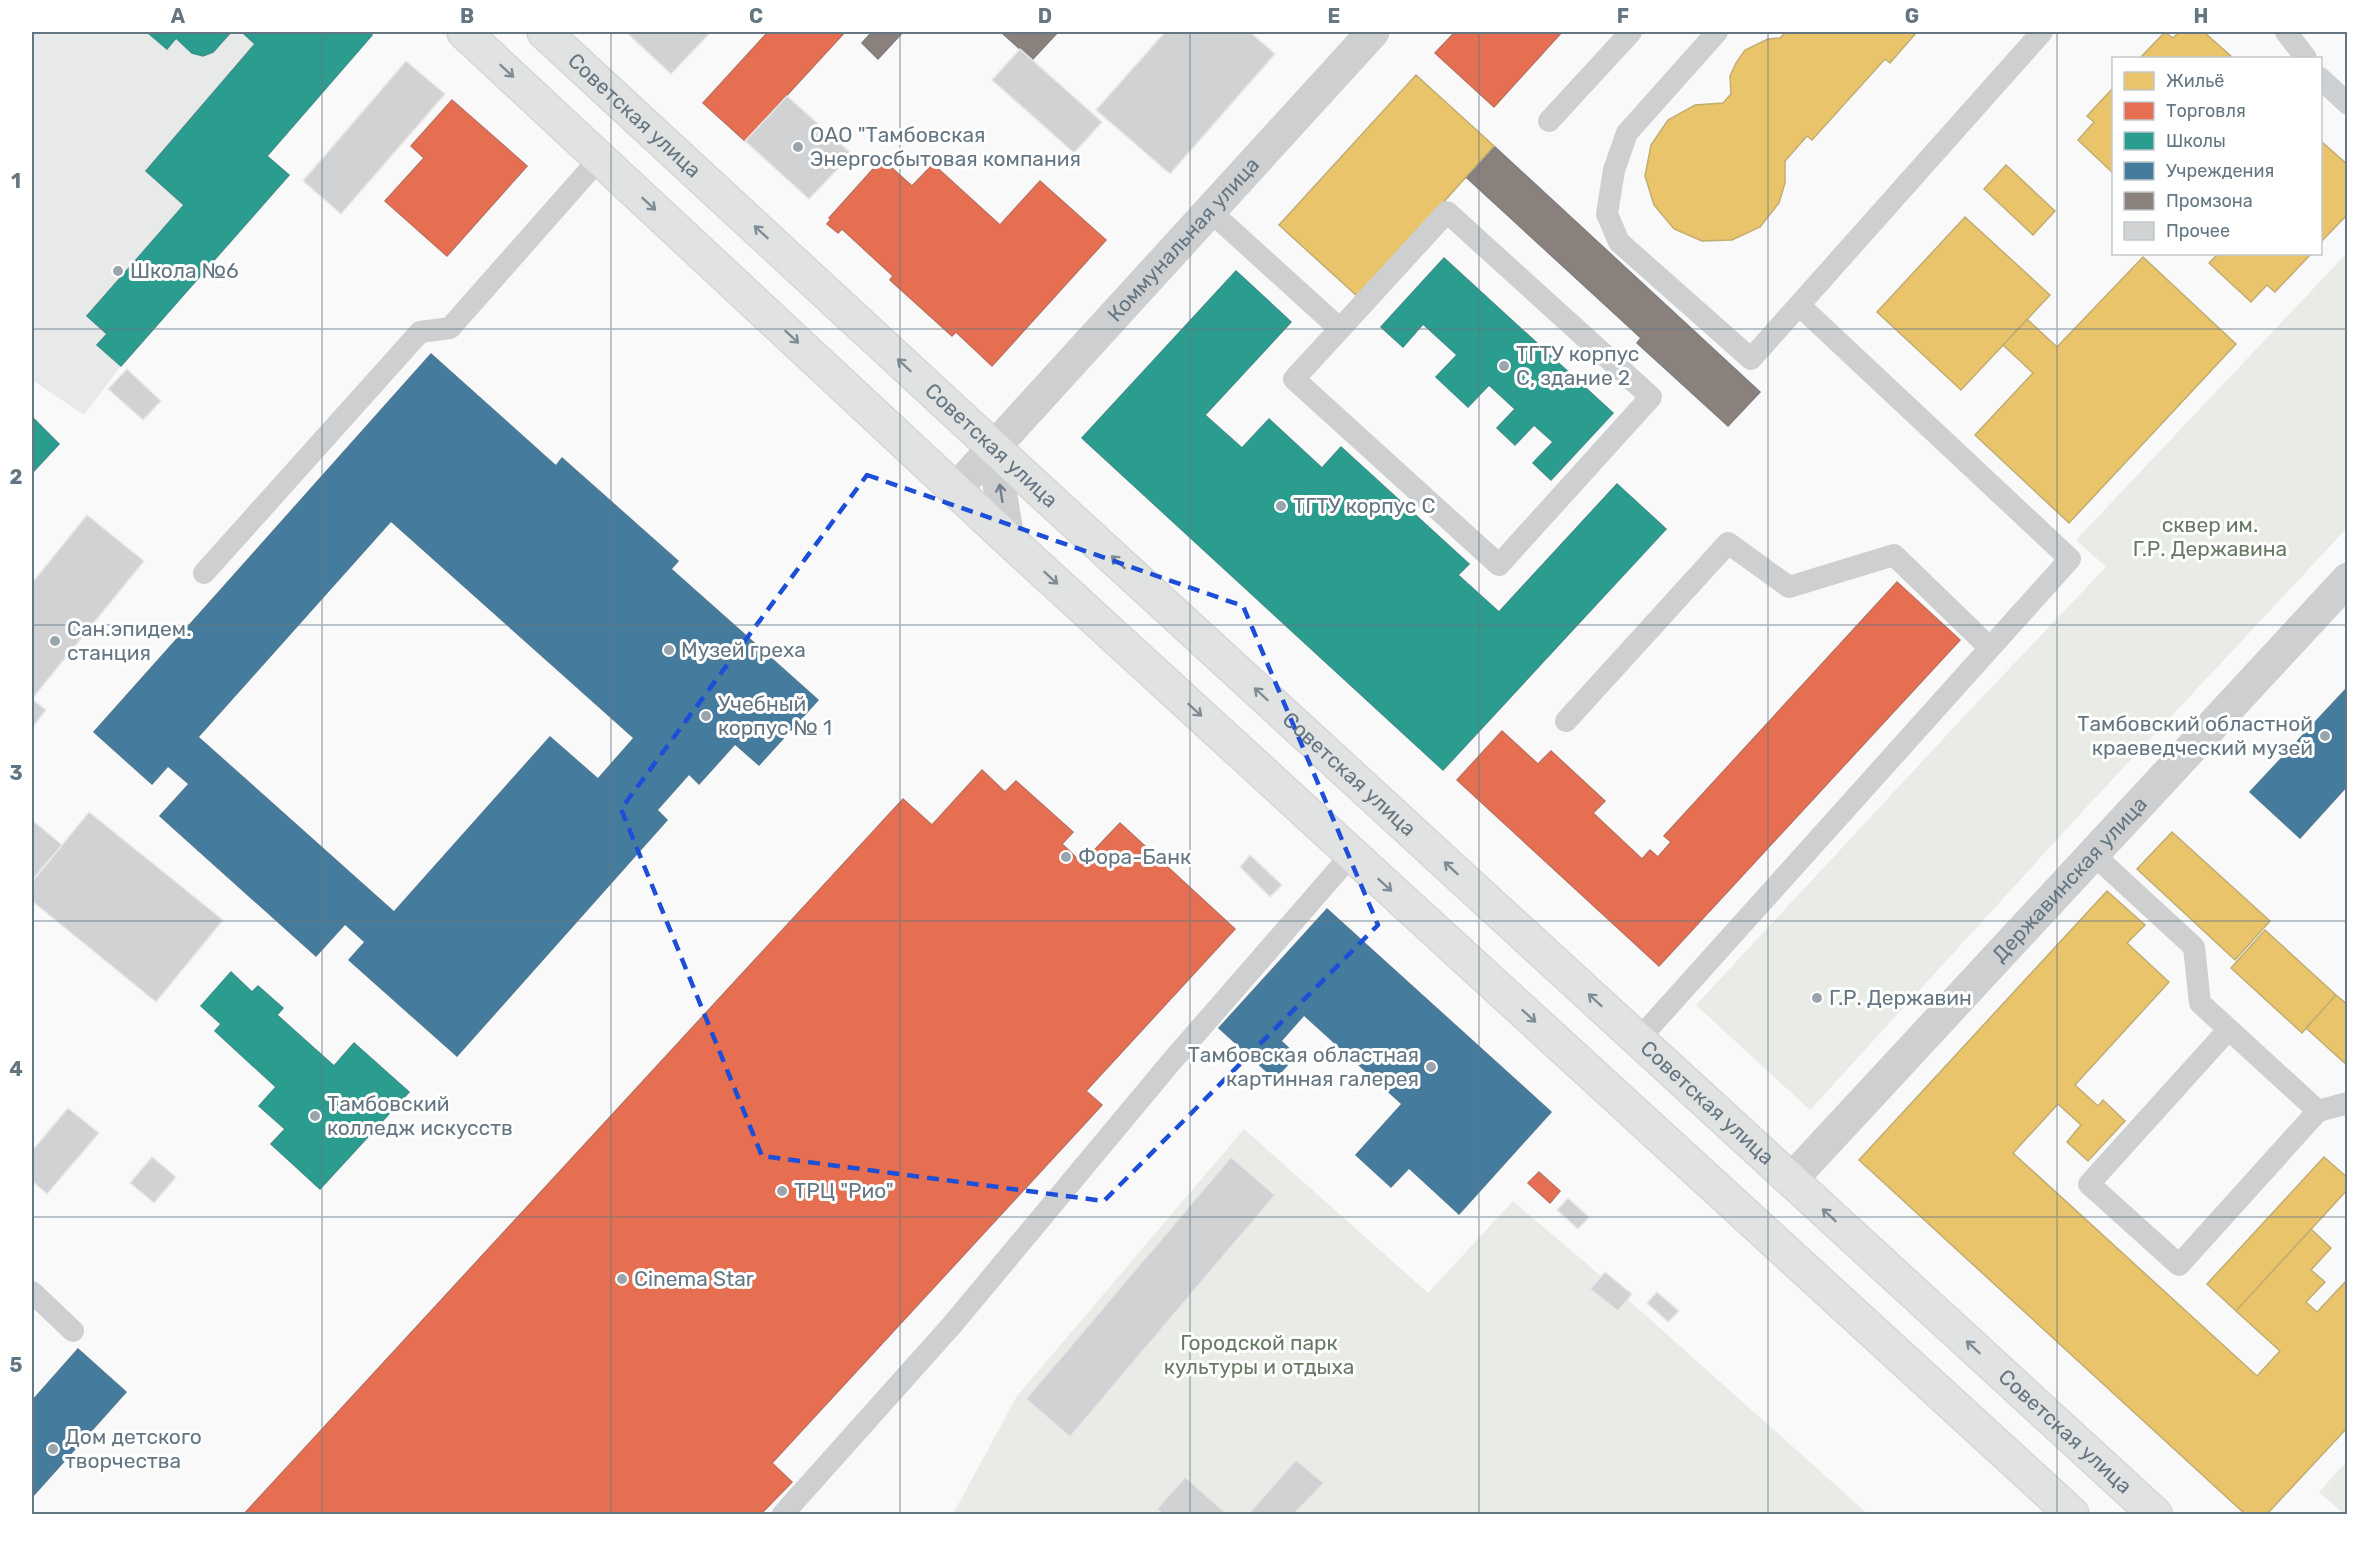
<svg xmlns="http://www.w3.org/2000/svg" width="2379" height="1546" viewBox="0 0 2379 1546" font-family="Rubik,sans-serif">
	<rect width="100%" height="100%" fill="#f9f9f9"/>
	<path fill="#e8e9e9" d="M 32,32 L 368,32 L 372,35 L 267,156 L 289,175 L 121,366 L 84,415 L 32,380 Z"/>
	<path fill="#e8ebe6" d="M 2347,253 L 2347,528 L 2083,811 L 1810,1110 L 1696,1005 L 1970,710 L 2106,567 L 2076,540 Z
		M 1244,1129 L 1428,1293 L 1513,1201 L 1615,1288 L 1868,1514 L 953,1514 L 1017,1396 Z
		M 2347,1461 L 2347,1514 L 2344,1514 L 2319,1492 Z"/>
	<path fill="#e9c46a" stroke="#c1ad72" stroke-width="1.5" d="M 1786,32 L 1914,32 L 1916,33 L 1890,63 L 1885,59 L 1812,140 L 1807,136 L 1785,161 L 1785,183 L 1779,203 L 1760,227 L 1732,240 L 1702,241 L 1674,229 L 1654,205 L 1645,176 L 1651,145 L 1668,120 L 1695,105 L 1723,103 L 1731,94 L 1730,76 L 1736,63 L 1745,50 L 1768,39 L 1780,38 Z
		M 2165,32 L 2173,38 L 2179,32 L 2204,32 L 2233,58 L 2140,58 Z
		M 1416,75 L 1494,146 L 1358,297 L 1279,225 Z
		M 2114,87 L 2114,174 L 2078,140 L 2094,122 L 2087,116 Z
		M 2322,142 L 2348,165 L 2348,214 L 2320,243 L 2320,144 Z
		M 2006,165 L 2055,211 L 2033,235 L 1984,189 Z
		M 1965,217 L 2050,295 L 1961,390 L 1877,312 Z
		M 2218,254 L 2311,254 L 2275,292 L 2267,285 L 2251,302 L 2209,263 Z
		M 2143,257 L 2236,344 L 2069,523 L 1975,435 L 2033,373 L 2003,345 L 2027,319 L 2057,347 Z
		M 2172,832 L 2270,921 L 2235,960 L 2137,869 Z
		M 2107,891 L 2145,925 L 2127,943 L 2169,982 L 2075,1085 L 2098,1106 L 2103,1100 L 2125,1121 L 2088,1161 L 2067,1142 L 2081,1125 L 2058,1104 L 2013,1153 L 2257,1376 L 2280,1351 L 2236,1311 L 2311,1229 L 2331,1248 L 2311,1270 L 2325,1282 L 2306,1302 L 2317,1312 L 2348,1279 L 2348,1427 L 2267,1514 L 2245,1514 L 1859,1160 Z
		M 2265,930 L 2336,995 L 2302,1033 L 2231,968 Z
		M 2336,995 L 2348,1005 L 2348,1066 L 2306,1028 Z
		M 2324,1157 L 2348,1178 L 2348,1189 L 2236,1311 L 2207,1284 Z"/>
	<path fill="#e76f51" stroke="#c07160" stroke-width="1.5" d="M 768,32 L 845,32 L 745,141 L 703,103 Z
		M 1455,32 L 1562,32 L 1494,107 L 1435,53 Z
		M 452,100 L 527,166 L 447,256 L 385,201 L 424,158 L 411,146 Z
		M 882,159 L 912,186 L 933,164 L 1000,225 L 1040,181 L 1106,240 L 992,366 L 956,332 L 952,336 L 890,280 L 893,276 L 842,229 L 838,233 L 827,224 L 831,219 L 829,218 Z
		M 1897,582 L 1960,640 L 1659,966 L 1457,780 L 1502,731 L 1538,764 L 1551,751 L 1605,801 L 1593,813 L 1642,859 L 1650,850 L 1658,857 L 1671,842 L 1664,836 Z
		M 982,770 L 1005,792 L 1016,781 L 1073,832 L 1062,844 L 1082,863 L 1120,823 L 1235,929 L 1086,1091 L 1102,1105 L 772,1463 L 792,1482 L 761,1514 L 244,1514 L 903,799 L 932,825 Z
		M 1539,1172 L 1560,1191 L 1550,1203 L 1528,1183 Z"/>
	<path fill="#2a9d8f" stroke="#3c918b" stroke-width="1.5" d="M 147,32 L 231,32 L 213,52 L 203,56 L 192,53 L 176,38 L 167,49 Z
		M 242,32 L 368,32 L 372,35 L 267,156 L 289,175 L 121,366 L 97,345 L 107,334 L 87,316 L 184,205 L 146,171 L 255,44 Z
		M 1444,258 L 1613,413 L 1551,480 L 1533,463 L 1553,442 L 1534,425 L 1515,445 L 1497,428 L 1515,409 L 1489,385 L 1468,407 L 1436,377 L 1457,355 L 1423,324 L 1403,347 L 1381,327 Z
		M 1236,271 L 1291,322 L 1205,415 L 1242,448 L 1269,419 L 1322,468 L 1341,447 L 1469,564 L 1458,575 L 1499,612 L 1617,484 L 1666,529 L 1443,770 L 1082,438 Z
		M 32,417 L 59,444 L 32,473 Z
		M 231,972 L 252,992 L 258,986 L 283,1008 L 277,1015 L 334,1066 L 354,1043 L 409,1092 L 320,1189 L 271,1144 L 285,1129 L 259,1106 L 276,1087 L 215,1031 L 221,1024 L 201,1006 Z"/>
	<path fill="#457b9d" stroke="#4f7a95" stroke-width="1.5" fill-rule="evenodd" d="M 431,354 L 556,466 L 562,458 L 678,561 L 671,569 L 818,700 L 759,765 L 735,744 L 699,784 L 689,774 L 657,810 L 667,820 L 457,1056 L 349,960 L 365,942 L 345,924 L 316,956 L 160,816 L 189,784 L 168,766 L 152,784 L 94,732 ZM 391,521 L 634,738 L 598,779 L 550,737 L 394,912 L 198,737 Z
		M 2348,687 L 2348,785 L 2300,838 L 2250,792 Z
		M 1327,909 L 1551,1112 L 1459,1214 L 1409,1168 L 1391,1187 L 1356,1155 L 1402,1104 L 1304,1015 L 1281,1041 L 1296,1055 L 1275,1079 L 1219,1028 Z
		M 78,1349 L 126,1392 L 32,1497 L 32,1401 Z"/>
	<path fill="#8a817c" stroke="#7f7e7e" stroke-width="1.5" d="M 872,32 L 903,32 L 878,59 L 862,43 Z
		M 1001,32 L 1058,32 L 1032,60 Z
		M 1495,147 L 1760,392 L 1728,426 L 1637,343 L 1641,338 L 1467,178 Z"/>
	<path fill="#d0d2d3" stroke="#e8e8e8" stroke-width="1.5" d="M 626,32 L 711,32 L 671,74 Z
		M 1165,32 L 1250,32 L 1275,54 L 1170,174 L 1096,110 Z
		M 1020,49 L 1102,122 L 1074,153 L 992,80 Z
		M 406,61 L 445,94 L 341,214 L 303,181 Z
		M 787,96 L 852,154 L 809,199 L 745,141 Z
		M 127,369 L 161,401 L 143,420 L 108,389 Z
		M 87,515 L 144,561 L 32,699 L 46,710 L 32,728 L 32,583 Z
		M 89,812 L 223,920 L 156,1002 L 32,901 L 32,882 Z
		M 32,820 L 62,845 L 34,878 L 32,876 Z
		M 1250,855 L 1282,885 L 1270,897 L 1240,867 Z
		M 68,1108 L 99,1133 L 47,1194 L 32,1181 L 32,1151 Z
		M 152,1157 L 176,1177 L 154,1203 L 130,1183 Z
		M 1231,1157 L 1275,1195 L 1070,1437 L 1026,1399 Z
		M 1568,1198 L 1589,1217 L 1578,1229 L 1557,1210 Z
		M 1605,1272 L 1632,1294 L 1618,1311 L 1590,1289 Z
		M 1657,1292 L 1679,1311 L 1668,1322 L 1647,1303 Z
		M 1296,1460 L 1324,1483 L 1294,1514 L 1248,1514 Z
		M 1185,1477 L 1227,1514 L 1163,1514 L 1157,1509 Z"/>
	<g fill="none" stroke-linecap="round" stroke-linejoin="round">
		<g stroke="#d5d6d7" stroke-width="36">
			<g id="primary">
				<path d="M 464,32 L 1008,539 L 2072,1514"/>
				<path id="s3" d="M 544,32 L 1045,495 L 2155,1514"/>
			</g>
		</g>
		<path stroke="#cecfd0" stroke-width="22" d="M 1717,32 L 1627,133 L 1614,170 L 1607,214 L 1619,242 L 1751,359 L 2042,32
			M 2286,32 L 2306,58
			M 2320,78 L 2348,104
			M 1549,121 L 1631,32
			M 1210,211 L 1340,329 L 1294,379 L 1499,565 L 1651,397 L 1447,212 L 1340,329
			M 204,573 L 420,332 L 450,328 L 600,158
			M 1566,721 L 1728,543 L 1789,587 L 1894,555 L 1990,648
			M 2093,854 L 2194,947 L 2200,1003 L 2318,1111 L 2179,1265 L 2089,1184 L 2228,1030
			M 1638,1040 L 2070,559 L 1799,305
			M 2318,1111 L 2348,1103
			M 32,1292 L 73,1331
			M 783,1514 L 952,1325 L 1171,1062 L 1352,854"/>
		<g stroke="#cecfd0" stroke-width="33">
			<path d="M 993,447 L 1008,539"/>
			<path id="s1" d="M 955,490 L 1373,32"/>
			<path id="s2" d="M 1791,1180 L 2348,579"/>
		</g>
		<use href="#primary" stroke="#e1e2e2" stroke-width="33"/>
	</g>
	<defs><path id="oneway-shaft" d="M-6 0H5M1.5-3L5.5 0L1.5 3" fill="none" stroke-width="1.6" stroke-linecap="round" stroke-linejoin="round" transform="scale(1.5)"/></defs>
	<g stroke="#7e8c96">
		<use href="#oneway-shaft" transform="translate(507 71) rotate(43)"/>
		<use href="#oneway-shaft" transform="translate(649 204) rotate(43)"/>
		<use href="#oneway-shaft" transform="translate(761 232) rotate(-137)"/>
		<use href="#oneway-shaft" transform="translate(792 337) rotate(43)"/>
		<use href="#oneway-shaft" transform="translate(904 365) rotate(-137)"/>
		<use href="#oneway-shaft" transform="translate(1118 562) rotate(-137)"/>
		<use href="#oneway-shaft" transform="translate(1051 578) rotate(43)"/>
		<use href="#oneway-shaft" transform="translate(1261 694) rotate(-137)"/>
		<use href="#oneway-shaft" transform="translate(1195 710) rotate(43)"/>
		<use href="#oneway-shaft" transform="translate(1451 868) rotate(-137)"/>
		<use href="#oneway-shaft" transform="translate(1385 885) rotate(42)"/>
		<use href="#oneway-shaft" transform="translate(1595 1000) rotate(-137)"/>
		<use href="#oneway-shaft" transform="translate(1529 1016) rotate(42)"/>
		<use href="#oneway-shaft" transform="translate(1829 1215) rotate(-137)"/>
		<use href="#oneway-shaft" transform="translate(1973 1347) rotate(-137)"/>
	</g>
	<use stroke="#707f8b" href="#oneway-shaft" transform="translate(1001 493) rotate(-99)"/>
	<path fill="none" stroke="#1d4ed8" stroke-width="4.5" stroke-dasharray="12 8" stroke-linejoin="round" d="M 867,475 L 1243,606 L 1378,925 L 1104,1201 L 762,1156 L 621,809 Z"/>
	<path fill="none" stroke="#657683" stroke-width="1.5" stroke-opacity="0.55" d="M 322,32 L 322,1514M 611,32 L 611,1514M 900,32 L 900,1514M 1190,32 L 1190,1514M 1479,32 L 1479,1514M 1768,32 L 1768,1514M 2057,32 L 2057,1514M 32,329 L 2348,329M 32,625 L 2348,625M 32,921 L 2348,921M 32,1217 L 2348,1217"/>
	<g fill="#99a4ac" stroke="#fff" stroke-width="2">
		<circle cx="798" cy="147" r="6"/>
		<circle cx="118" cy="271" r="6"/>
		<circle cx="1504" cy="366" r="6"/>
		<circle cx="1281" cy="506" r="6"/>
		<circle cx="55" cy="641" r="6"/>
		<circle cx="669" cy="650" r="6"/>
		<circle cx="706" cy="716" r="6"/>
		<circle cx="2325" cy="736" r="6"/>
		<circle cx="1066" cy="857" r="6"/>
		<circle cx="1817" cy="998" r="6"/>
		<circle cx="1431" cy="1067" r="6"/>
		<circle cx="315" cy="1116" r="6"/>
		<circle cx="782" cy="1191" r="6"/>
		<circle cx="622" cy="1279" r="6"/>
		<circle cx="53" cy="1449" r="6"/>
	</g>
	<g text-anchor="middle" stroke-width="6" stroke-linejoin="round" paint-order="stroke">
		<g font-size="21" fill="#657683" stroke="#fff">
			<text dy="7" stroke="none"><textPath href="#s3" startOffset="123">Советская улица</textPath></text>
			<text dy="7" stroke="none"><textPath href="#s1" startOffset="339">Коммунальная улица</textPath></text>
			<text dy="7" stroke="none"><textPath href="#s3" startOffset="609">Советская улица</textPath></text>
			<text dy="7" stroke="none"><textPath href="#s3" startOffset="1095">Советская улица</textPath></text>
			<text dy="7" stroke="none"><textPath href="#s2" startOffset="410">Державинская улица</textPath></text>
			<text dy="7" stroke="none"><textPath href="#s3" startOffset="1581">Советская улица</textPath></text>
			<text dy="7" stroke="none"><textPath href="#s3" startOffset="2067">Советская улица</textPath></text>
		</g>
		<g font-size="21" fill="#657683" stroke="#fff" text-anchor="start">
			<text x="810" y="142">ОАО "Тамбовская<tspan x="810" dy="24">Энергосбытовая компания</tspan></text>
			<text x="130" y="278">Школа №6</text>
			<text x="1516" y="361">ТГТУ корпус<tspan x="1516" dy="24">С, здание 2</tspan></text>
			<text x="1293" y="513">ТГТУ корпус С</text>
			<text x="67" y="636">Сан.эпидем.<tspan x="67" dy="24">станция</tspan></text>
			<text x="681" y="657">Музей греха</text>
			<text x="718" y="711">Учебный<tspan x="718" dy="24">корпус № 1</tspan></text>
			<text x="2313" y="731" text-anchor="end">Тамбовский областной<tspan x="2313" dy="24">краеведческий музей</tspan></text>
			<text x="1078" y="864">Фора-Банк</text>
			<text x="1829" y="1005">Г.Р. Державин</text>
			<text x="1419" y="1062" text-anchor="end">Тамбовская областная<tspan x="1419" dy="24">картинная галерея</tspan></text>
			<text x="327" y="1111">Тамбовский<tspan x="327" dy="24">колледж искусств</tspan></text>
			<text x="794" y="1198">ТРЦ "Рио"</text>
			<text x="634" y="1286">Cinema Star</text>
			<text x="65" y="1444">Дом детского<tspan x="65" dy="24">творчества</tspan></text>
		</g>
		<g font-size="21" fill="#687a64" stroke="#fff">
			<text x="2210" y="532">сквер им.<tspan x="2210" dy="24">Г.Р. Державина</tspan></text>
			<text x="1259" y="1350">Городской парк<tspan x="1259" dy="24">культуры и отдыха</tspan></text>
		</g>
	</g>
	<rect width="2379" height="1546" fill="none" stroke="#ffffff" stroke-width="66"/>
	<rect x="2112" y="57" width="210" height="198" fill="#ffffff" stroke="#c1c8cd" stroke-width="1.5"/>
	<rect x="2124" y="72" width="30" height="18" fill="#e9c46a" stroke="#c1c8cd" stroke-width="1.5"/>
	<text x="2166" y="87" font-size="18" fill="#657683">Жильё</text>
	<rect x="2124" y="102" width="30" height="18" fill="#e76f51" stroke="#c1c8cd" stroke-width="1.5"/>
	<text x="2166" y="117" font-size="18" fill="#657683">Торговля</text>
	<rect x="2124" y="132" width="30" height="18" fill="#2a9d8f" stroke="#c1c8cd" stroke-width="1.5"/>
	<text x="2166" y="147" font-size="18" fill="#657683">Школы</text>
	<rect x="2124" y="162" width="30" height="18" fill="#457b9d" stroke="#c1c8cd" stroke-width="1.5"/>
	<text x="2166" y="177" font-size="18" fill="#657683">Учреждения</text>
	<rect x="2124" y="192" width="30" height="18" fill="#8a817c" stroke="#c1c8cd" stroke-width="1.5"/>
	<text x="2166" y="207" font-size="18" fill="#657683">Промзона</text>
	<rect x="2124" y="222" width="30" height="18" fill="#d0d2d3" stroke="#c1c8cd" stroke-width="1.5"/>
	<text x="2166" y="237" font-size="18" fill="#657683">Прочее</text>
	<rect x="33" y="33" width="2313" height="1480" fill="none" stroke="#657683" stroke-width="2"/>
	<g font-size="20" text-anchor="middle" font-weight="bold" fill="#657683">
		<text x="178" y="23">A</text>
		<text x="467" y="23">B</text>
		<text x="756" y="23">C</text>
		<text x="1045" y="23">D</text>
		<text x="1334" y="23">E</text>
		<text x="1623" y="23">F</text>
		<text x="1912" y="23">G</text>
		<text x="2201" y="23">H</text>
		<text x="16" y="188">1</text>
		<text x="16" y="484">2</text>
		<text x="16" y="780">3</text>
		<text x="16" y="1076">4</text>
		<text x="16" y="1372">5</text>
	</g>
</svg>
